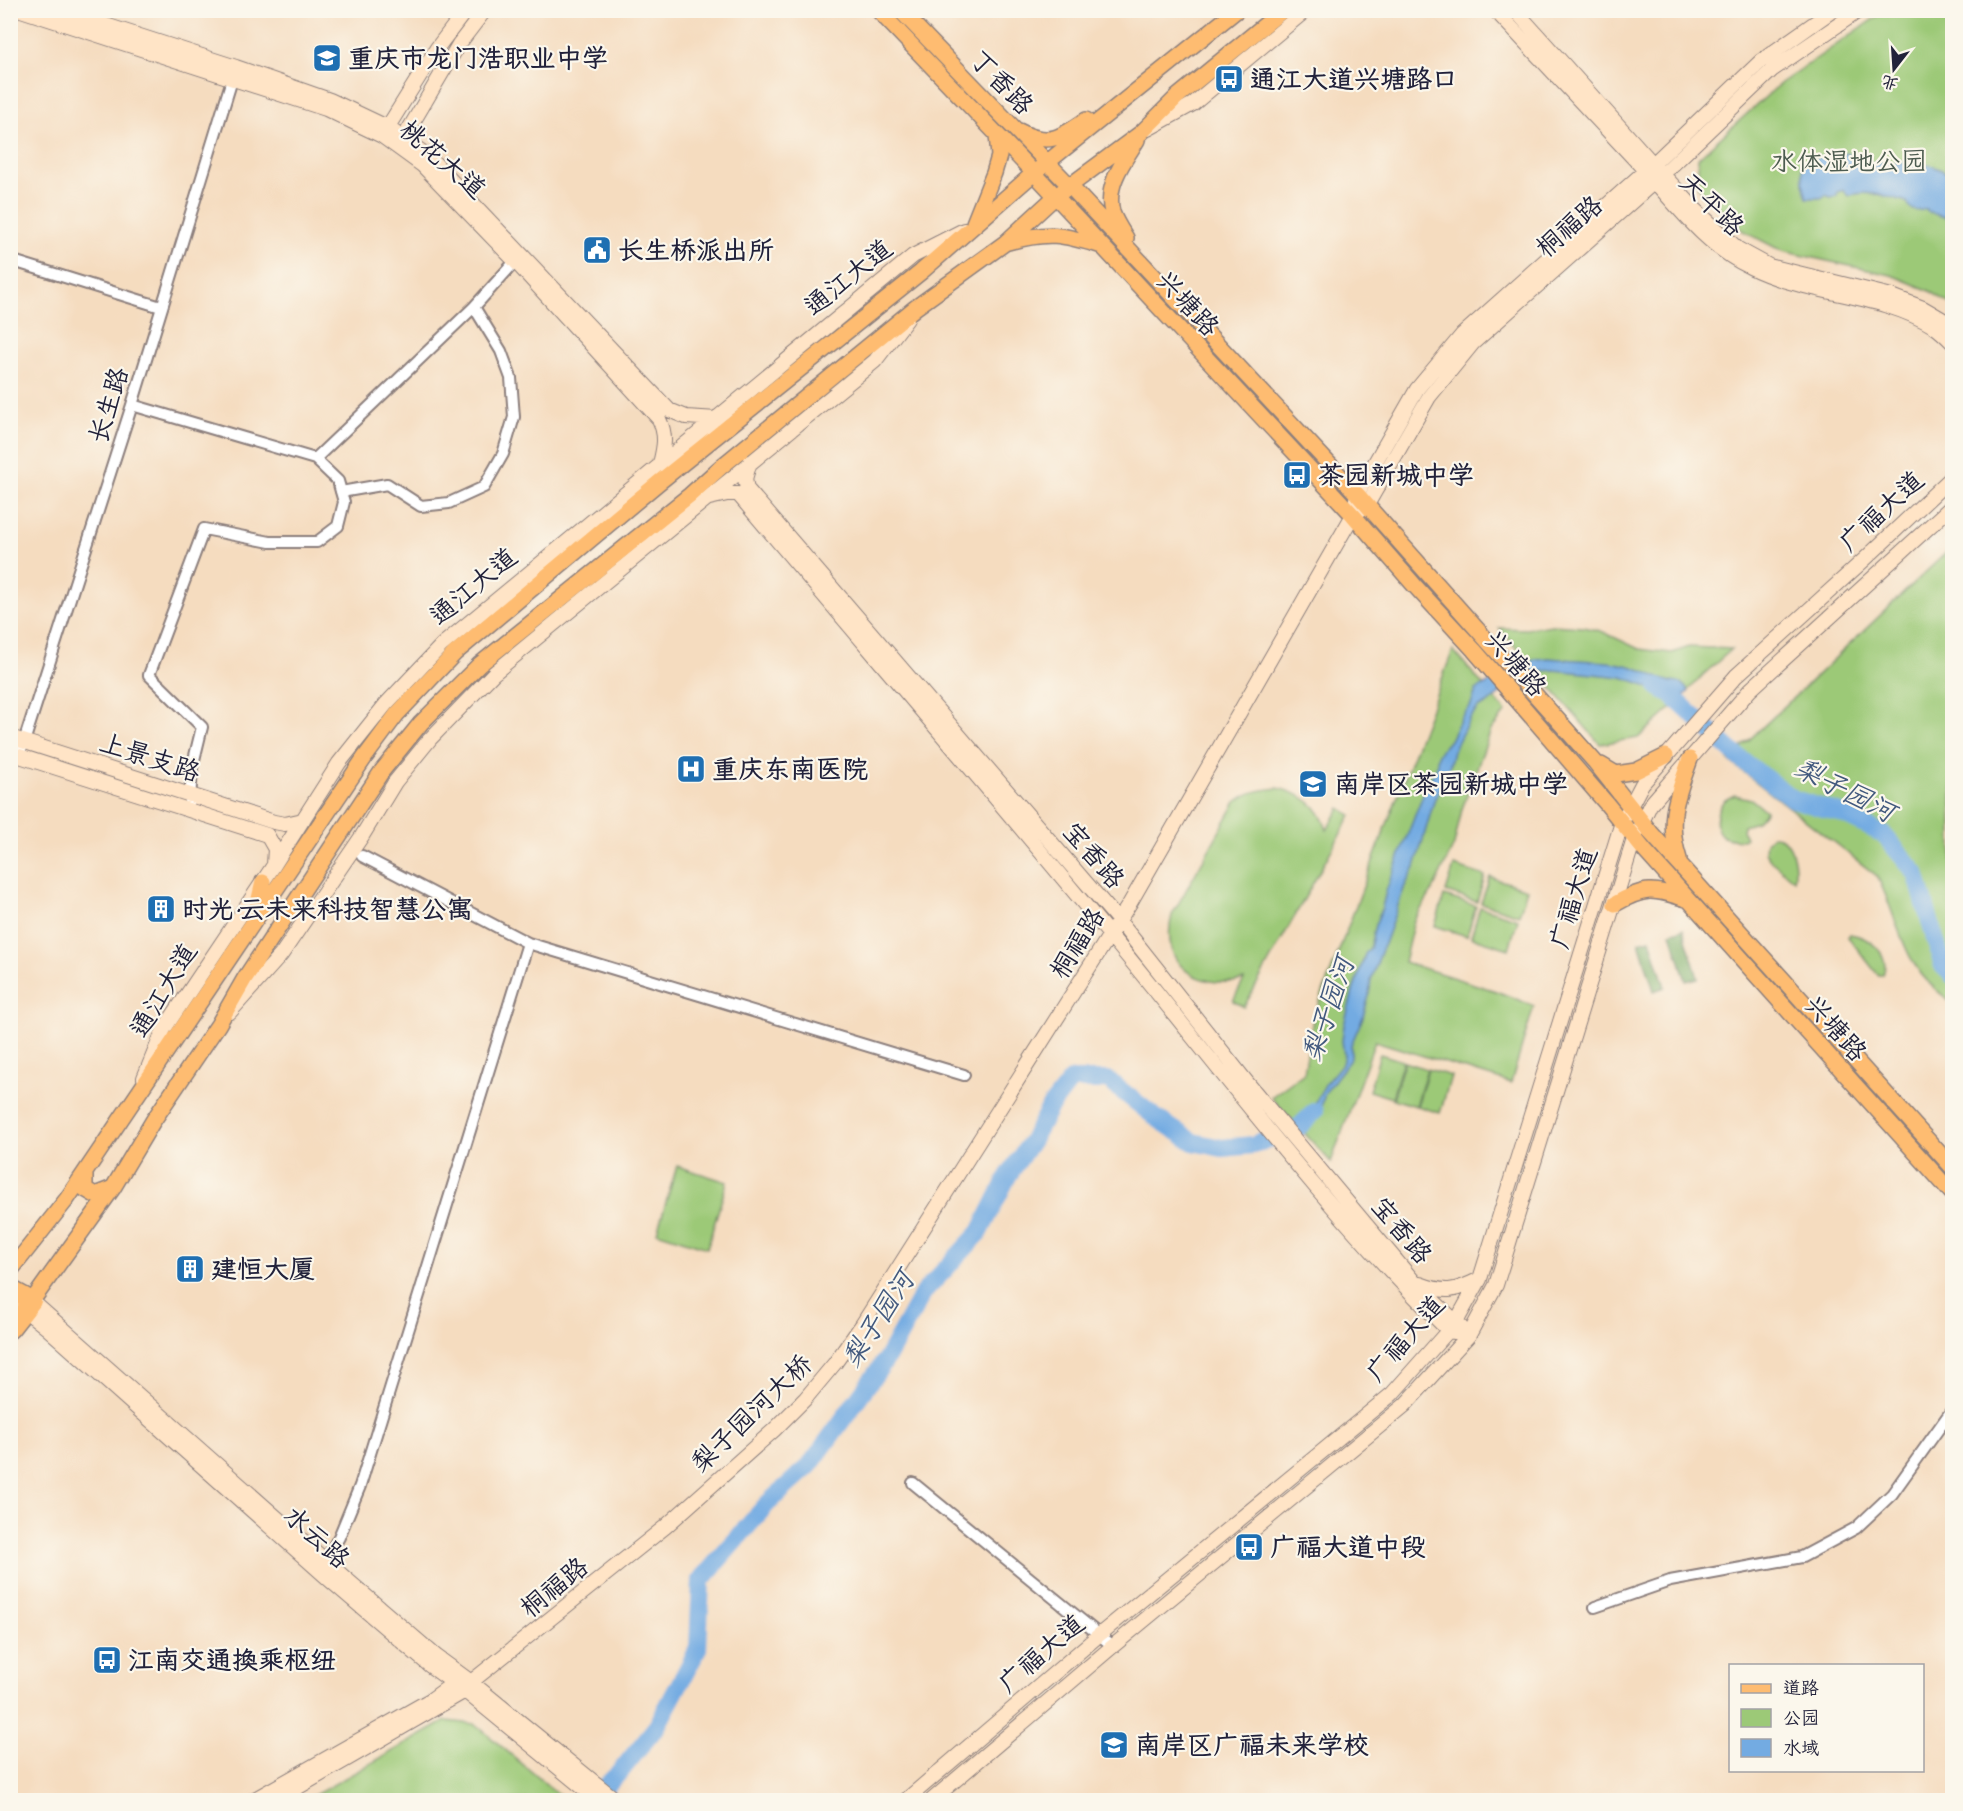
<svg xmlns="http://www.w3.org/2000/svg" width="1963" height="1811" viewBox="0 0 1963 1811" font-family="Caveat,'LXGW WenKai TC',sans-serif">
	<rect width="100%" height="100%" fill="#fbf7ec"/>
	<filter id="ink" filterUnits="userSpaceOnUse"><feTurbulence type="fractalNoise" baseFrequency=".0167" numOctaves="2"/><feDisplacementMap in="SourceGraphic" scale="12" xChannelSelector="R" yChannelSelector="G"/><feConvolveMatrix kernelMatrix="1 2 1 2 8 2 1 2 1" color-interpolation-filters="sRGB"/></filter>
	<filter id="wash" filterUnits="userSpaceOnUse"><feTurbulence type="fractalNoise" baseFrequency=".008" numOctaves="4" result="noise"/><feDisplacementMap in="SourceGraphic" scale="24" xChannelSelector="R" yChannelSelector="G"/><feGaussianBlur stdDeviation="1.35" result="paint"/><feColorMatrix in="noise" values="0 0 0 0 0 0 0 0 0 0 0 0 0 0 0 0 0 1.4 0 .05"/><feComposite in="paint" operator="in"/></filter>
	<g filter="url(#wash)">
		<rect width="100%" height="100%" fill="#f5dcbf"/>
		<path fill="#9cc977" stroke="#5f7659" stroke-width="1.5" d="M 1885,11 L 1952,11 L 1952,305 L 1930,291 L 1891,275 L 1782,251 L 1743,231 L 1698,187 L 1698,158 L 1781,83 Z
			M 1952,547 L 1952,1002 C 1900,968 1902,926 1877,876 L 1728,760 Z
			M 1552,625 L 1583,627 L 1601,631 L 1639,649 L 1672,653 L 1689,647 L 1732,649 L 1703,675 L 1675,705 L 1638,738 L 1600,744 L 1499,628 L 1526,629 Z
			M 1453,650 L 1506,712 L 1491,730 L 1462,809 L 1454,845 L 1433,890 L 1414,920 L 1404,962 L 1496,991 L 1534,1006 L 1511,1083 L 1375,1041 L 1331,1162 L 1271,1097 L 1304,1073 L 1313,1019 Z
			M 1278,788 C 1304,795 1319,804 1327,830 L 1340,808 L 1351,815 L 1244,1007 L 1233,1001 L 1244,980 C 1198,990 1159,966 1172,915 L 1236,802 C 1249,791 1261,790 1278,788 Z
			M 1735,795 L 1751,799 L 1766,811 L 1756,822 L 1743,826 L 1742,830 L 1746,838 L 1743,840 C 1737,839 1730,840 1724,837 C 1713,831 1715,811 1723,802 C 1726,799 1730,797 1735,795 Z
			M 1772,836 C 1793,835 1797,865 1794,880 L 1772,862 L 1765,852 L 1766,842 Z
			M 1454,866 L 1485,876 L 1477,902 L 1446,892 Z
			M 1490,877 L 1527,889 L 1519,915 L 1481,903 Z
			M 1444,896 L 1476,906 L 1467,936 L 1435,926 Z
			M 1480,907 L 1518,919 L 1509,949 L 1471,937 Z
			M 1850,934 C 1870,937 1891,954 1883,975 L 1878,975 L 1848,937 Z
			M 1380,1054 L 1403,1061 L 1392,1098 L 1369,1091 Z
			M 1404,1062 L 1427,1069 L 1416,1106 L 1393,1099 Z
			M 1428,1069 L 1451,1076 L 1440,1113 L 1417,1106 Z
			M 677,1166 L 727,1182 L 707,1248 L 657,1232 Z
			M 446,1721 L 475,1724 L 565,1800 L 306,1800 Z"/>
		<path fill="#7dad68" stroke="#506852" stroke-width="1.5" d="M 1683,929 L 1698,978 L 1686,981 L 1671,933 Z
			M 1650,939 L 1665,987 L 1654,991 L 1639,942 Z"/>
		<path fill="#73abe2" stroke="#4a668e" stroke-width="1.5" d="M 1846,153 L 1877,165 L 1881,161 C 1892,165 1900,162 1911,162 C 1925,162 1943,168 1952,178 L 1952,219 L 1928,212 L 1926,209 C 1916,212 1912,212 1907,202 C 1890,197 1865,189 1848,196 L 1844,190 L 1837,192 L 1837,196 L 1830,197 L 1826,195 L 1821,198 L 1807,198 L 1803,183 L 1802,163 L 1828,154 L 1837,156 Z
			M 1549,658 C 1576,661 1606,659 1633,667 C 1650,672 1663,683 1681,683 L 1689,691 L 1675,705 L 1667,697 L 1642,684 L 1622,677 L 1554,670 L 1544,671 L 1511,685 L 1486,705 L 1479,707 L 1470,718 L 1453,751 L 1447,778 L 1435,798 L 1415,867 L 1405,886 L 1371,980 L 1369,996 L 1363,1017 L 1351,1045 L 1351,1058 L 1325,1093 L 1320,1112 L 1303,1131 L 1294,1122 L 1300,1121 L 1310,1113 L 1326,1083 L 1342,1064 L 1344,1055 L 1342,1041 L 1344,1025 L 1353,991 L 1365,954 L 1370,948 L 1375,925 L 1382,908 L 1386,891 L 1427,784 L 1436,769 L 1438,754 L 1450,740 L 1462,716 L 1470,707 L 1476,690 L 1518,666 L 1536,659 Z"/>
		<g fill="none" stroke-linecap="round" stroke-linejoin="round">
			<path stroke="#73abe2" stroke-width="18" d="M 1658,687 L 1669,693 L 1738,757 L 1793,799 L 1840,813 L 1883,834 L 1916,873 L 1943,966 L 1952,975
				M 591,1800 L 620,1772 L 657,1726 L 698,1649 L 701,1580 L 767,1504 L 810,1465 L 887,1358 L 923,1293 L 980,1232 L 1008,1176 L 1032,1140 L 1050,1107 L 1071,1080 L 1108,1080 L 1155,1117 L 1193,1142 L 1222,1148 L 1253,1145 L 1299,1127 L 1315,1111"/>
		</g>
	</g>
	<g filter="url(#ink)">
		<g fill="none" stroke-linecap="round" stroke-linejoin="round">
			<g stroke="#8c7f7d" stroke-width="14">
				<path id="street" d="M 10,260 L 161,307
					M 132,405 L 315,459 L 474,307 L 520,256
					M 341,492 L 387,484 L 421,506 L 449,503 L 484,487 L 503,454 L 514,417 L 511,378 L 501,351 L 474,307
					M 22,748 L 132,405 L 234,73
					M 190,801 L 192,768 L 202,727 L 149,675 L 204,529 L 270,542 L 317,542 L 338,526 L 344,502 L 338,481 L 315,459
					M 362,856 L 528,943 L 964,1075
					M 913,1483 L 1113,1646
					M 323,1566 L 339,1537 L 360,1486 L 528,943
					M 1595,1607 L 1670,1581 L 1802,1557 L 1856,1528 L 1892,1494 L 1952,1410"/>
			</g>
			<g stroke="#8c7f7d" stroke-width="16">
				<path id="secondary" d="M 21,10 L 326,109 L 382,136 L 422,165 L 515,261 L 659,419 C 667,436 664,447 660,464
					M 59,10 L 236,67 L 330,100 L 387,127 L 428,156 L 669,410 L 686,417 L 717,419
					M 1495,10 C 1544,62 1593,114 1641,166 C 1674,202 1705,246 1750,267 C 1808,296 1879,292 1935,327 C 1941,331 1947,337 1952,342
					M 1515,10 L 1653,164 L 1694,208 L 1738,249 L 1769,266 L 1892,296 L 1923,308 L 1952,325
					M 1148,129 L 1193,104 L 1306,10
					M 384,133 L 437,48 L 466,10
					M 399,146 L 459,44 L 485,10
					M 750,462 L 745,479 L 747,489 L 1119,921 L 1249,1085 L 1415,1283 L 1461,1327
					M 705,499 L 727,494 L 738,494 C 865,645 994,794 1119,946 C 1225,1075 1329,1214 1449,1331 L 1455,1332
					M 1360,510 L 1367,505 L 1429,397 L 1473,343 L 1663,174 L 1772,70 L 1860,10
					M 10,737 L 274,822 L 285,824 L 303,820
					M 10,753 L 267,835 L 275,849 L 274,865
					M 230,1012 L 281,955 L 362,836 L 395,782 L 430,739 L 494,673 L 875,361 L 907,319
					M 144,1078 L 164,1029 L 274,865 L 339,763 L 386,704 L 442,645 L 913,256 L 964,230
					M 1420,1284 C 1446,1294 1456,1291 1480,1279
					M 32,1301 L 345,1578 L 437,1657 L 471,1682 L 616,1800
					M 10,1302 L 26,1311 L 47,1328 L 331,1581 L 429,1665 L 465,1691 L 598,1800
					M 253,1800 L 432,1699 L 454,1683 L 460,1683
					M 276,1800 L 465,1691 L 471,1682 L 665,1527 L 774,1430 L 805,1399 L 835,1363 L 862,1325 L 1130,903 L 1353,515 L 1357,494 L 1417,389 L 1462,335 L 1653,164 L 1761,61 L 1833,10
					M 906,1800 L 1099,1635 L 1392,1394 L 1456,1322 L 1480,1279 L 1622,822 L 1642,784 L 1736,676 L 1865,559 L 1952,477
					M 932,1800 L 1113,1646 L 1405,1405 L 1469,1335 L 1496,1285 L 1634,839 L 1650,805 L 1750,690 L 1952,506"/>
			</g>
			<g stroke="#8c7f7d" stroke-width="18">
				<path id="primary" d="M 878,10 L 1034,173 L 1353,515 L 1415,586 L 1474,650 L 1606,803 L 1645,851 L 1952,1193
					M 900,10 L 1070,186 L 1357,494 L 1595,762 L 1651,833 L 1952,1167
					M 1019,131 C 1048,147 1062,137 1086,120
					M 974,223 L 994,173 L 999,156 L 997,135
					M 1126,238 C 1121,230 1115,221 1112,212 C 1105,185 1124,161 1137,140
					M 1008,242 C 1049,231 1061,234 1102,246
					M 1601,765 L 1616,774 L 1636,771 L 1666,756
					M 1679,859 C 1666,819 1677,797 1690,759
					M 1615,904 C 1646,886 1654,889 1686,899
					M 256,911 L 263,882
					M 85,1173 L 85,1189 L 95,1195 L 113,1188
					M 10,1271 L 67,1199 L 365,757 L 397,714 L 455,653 L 658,483 L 921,272 L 1034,173 L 1237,10
					M 32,1301 L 113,1188 L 153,1121 L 218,1025 L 245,978 L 382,771 L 421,723 L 479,665 L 690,495 L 721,467 L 915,308 L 1005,243 L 1056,196 L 1141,133 L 1177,97 L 1283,10"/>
			</g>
			<g stroke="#8c7f7d" stroke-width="21">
				<path id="highway" d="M 10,1289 L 32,1301 L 10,1329"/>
			</g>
			<use href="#street" stroke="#fff" stroke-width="10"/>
			<use href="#secondary" stroke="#ffe4c6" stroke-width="14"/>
			<use href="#primary" stroke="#febc71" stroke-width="15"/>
			<use href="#highway" stroke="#febc71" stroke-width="18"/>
		</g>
	</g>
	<defs>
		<g id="school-square" transform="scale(1.5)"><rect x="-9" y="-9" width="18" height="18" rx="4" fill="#1f6fb2" stroke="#fbf7ec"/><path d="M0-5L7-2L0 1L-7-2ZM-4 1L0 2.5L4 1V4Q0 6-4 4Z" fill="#fff"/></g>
		<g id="bus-square" transform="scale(1.5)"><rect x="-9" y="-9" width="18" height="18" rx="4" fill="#1f6fb2" stroke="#fbf7ec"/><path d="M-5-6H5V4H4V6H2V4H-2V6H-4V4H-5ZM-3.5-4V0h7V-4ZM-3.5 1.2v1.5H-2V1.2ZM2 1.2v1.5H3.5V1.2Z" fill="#fff"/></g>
		<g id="civic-square" transform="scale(1.5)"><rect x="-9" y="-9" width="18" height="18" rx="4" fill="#1f6fb2" stroke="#fbf7ec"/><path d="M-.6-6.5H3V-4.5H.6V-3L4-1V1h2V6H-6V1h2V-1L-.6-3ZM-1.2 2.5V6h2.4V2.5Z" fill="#fff"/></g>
		<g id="hospital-square" transform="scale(1.5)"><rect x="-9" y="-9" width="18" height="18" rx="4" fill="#1f6fb2" stroke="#fbf7ec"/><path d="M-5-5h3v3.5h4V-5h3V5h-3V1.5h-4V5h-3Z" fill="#fff"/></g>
		<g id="building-square" transform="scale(1.5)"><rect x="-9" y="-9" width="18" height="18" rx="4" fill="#1f6fb2" stroke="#fbf7ec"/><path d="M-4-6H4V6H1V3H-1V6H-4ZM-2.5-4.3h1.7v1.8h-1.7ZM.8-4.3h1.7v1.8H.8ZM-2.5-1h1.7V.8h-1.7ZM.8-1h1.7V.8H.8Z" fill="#fff"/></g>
	</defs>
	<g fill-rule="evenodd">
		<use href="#school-square" x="327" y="58"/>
		<use href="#bus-square" x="1229" y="79"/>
		<use href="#civic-square" x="597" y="250"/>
		<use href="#bus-square" x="1297" y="475"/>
		<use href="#hospital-square" x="691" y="769"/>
		<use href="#school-square" x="1313" y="784"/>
		<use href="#building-square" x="161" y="909"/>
		<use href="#building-square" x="190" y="1269"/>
		<use href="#bus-square" x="1249" y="1547"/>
		<use href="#bus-square" x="107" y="1660"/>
		<use href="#school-square" x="1114" y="1745"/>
	</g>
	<g text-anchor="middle" stroke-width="4.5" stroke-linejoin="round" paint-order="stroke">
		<g font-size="26" font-weight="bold" fill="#22223b" stroke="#fbf7ec" text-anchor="start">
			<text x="348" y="67">重庆市龙门浩职业中学</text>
			<text x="1250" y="88">通江大道兴塘路口</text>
			<text x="618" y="259">长生桥派出所</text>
			<text x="1318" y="484">茶园新城中学</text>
			<text x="712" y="778">重庆东南医院</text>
			<text x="1334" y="793">南岸区茶园新城中学</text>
			<text x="182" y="918">时光·云未来科技智慧公寓</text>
			<text x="211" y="1278">建恒大厦</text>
			<text x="1270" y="1556">广福大道中段</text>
			<text x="128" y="1669">江南交通换乘枢纽</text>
			<text x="1135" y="1754">南岸区广福未来学校</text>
		</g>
		<g font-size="26" fill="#22223b" stroke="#fbf7ec">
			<text transform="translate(1002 82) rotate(46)" y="9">丁香路</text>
			<text transform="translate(443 159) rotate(41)" y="9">桃花大道</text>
			<text transform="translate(1712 204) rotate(44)" y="9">天平路</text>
			<text transform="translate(1569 226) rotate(-41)" y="9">桐福路</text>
			<text transform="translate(848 277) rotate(-39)" y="9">通江大道</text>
			<text transform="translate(1188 303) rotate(47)" y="9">兴塘路</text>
			<text transform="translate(108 405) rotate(-73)" y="9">长生路</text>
			<text transform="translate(1881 511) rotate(-43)" y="9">广福大道</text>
			<text transform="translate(473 586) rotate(-40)" y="9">通江大道</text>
			<text transform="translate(1516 663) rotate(49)" y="9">兴塘路</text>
			<text transform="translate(150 757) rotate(18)" y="9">上景支路</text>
			<text transform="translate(1094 855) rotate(49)" y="9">宝香路</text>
			<text transform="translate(1573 898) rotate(-73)" y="9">广福大道</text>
			<text transform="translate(1077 943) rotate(-58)" y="9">桐福路</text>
			<text transform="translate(163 990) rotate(-59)" y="9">通江大道</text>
			<text transform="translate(1836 1028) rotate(48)" y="9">兴塘路</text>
			<text transform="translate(1402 1230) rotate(50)" y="9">宝香路</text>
			<text transform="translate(1405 1338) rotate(-49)" y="9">广福大道</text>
			<text transform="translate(751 1413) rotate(-44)" y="9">梨子园河大桥</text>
			<text transform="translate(317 1537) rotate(42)" y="9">水云路</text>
			<text transform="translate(554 1587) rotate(-39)" y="9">桐福路</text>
			<text transform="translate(1041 1653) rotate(-41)" y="9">广福大道</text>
		</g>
		<g font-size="26" fill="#4d5c50" stroke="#fbf7ec">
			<text x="1849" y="170">水体湿地公园</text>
		</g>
		<g font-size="27" font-style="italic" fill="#42597e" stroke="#fbf7ec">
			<text transform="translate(1845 790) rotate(27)" y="9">梨子园河</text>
			<text transform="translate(1328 1009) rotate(-71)" y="9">梨子园河</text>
			<text transform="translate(878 1319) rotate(-57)" y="9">梨子园河</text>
		</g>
	</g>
	<rect width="1963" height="1811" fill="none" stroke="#fbf7ec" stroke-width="36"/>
	<rect x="1729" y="1664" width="195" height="108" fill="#fbf7ec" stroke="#a4a2a5" stroke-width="1.5"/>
	<rect x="1741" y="1684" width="30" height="9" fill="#febc71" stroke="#a4a2a5" stroke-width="1.5"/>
	<text x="1783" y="1694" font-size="18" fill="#22223b">道路</text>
	<rect x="1741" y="1709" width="30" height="18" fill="#9cc977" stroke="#a4a2a5" stroke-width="1.5"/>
	<text x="1783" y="1724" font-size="18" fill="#22223b">公园</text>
	<rect x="1741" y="1739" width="30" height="18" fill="#73abe2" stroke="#a4a2a5" stroke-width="1.5"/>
	<text x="1783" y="1754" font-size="18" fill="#22223b">水域</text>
	<g transform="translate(1894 69) rotate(197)" stroke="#fbf7ec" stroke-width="4.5" paint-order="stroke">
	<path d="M0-4.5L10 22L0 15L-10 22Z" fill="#22223b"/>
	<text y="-9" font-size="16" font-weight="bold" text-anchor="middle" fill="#22223b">北</text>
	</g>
</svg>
